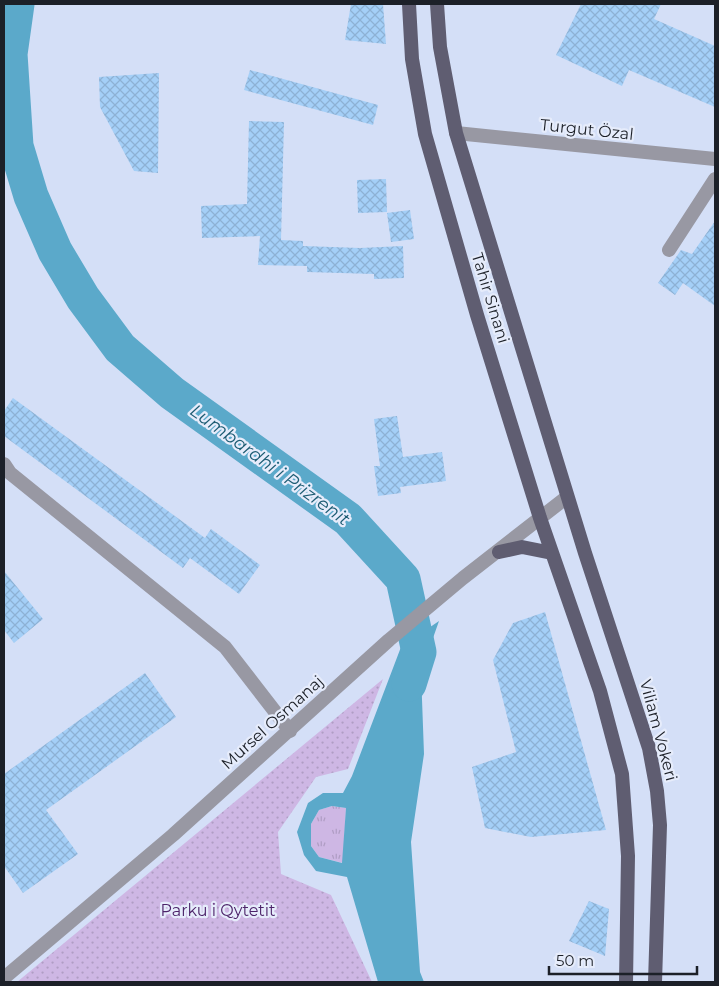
<svg xmlns="http://www.w3.org/2000/svg" width="719" height="986" viewBox="0 0 719 986" font-family="Montserrat,sans-serif">
	<defs>
		<pattern id="grass-tufts" width="24" height="20" patternUnits="userSpaceOnUse" patternTransform="scale(1.25)"><rect width="24" height="20" fill="#ceb7e4"/><path d="M3 7l-1-3M5 7V3M7 7l1-3M15 17l-1-3M17 17v-4M19 17l1-3" fill="none" stroke="#b09dc4"/></pattern>
		<pattern id="park-dots" width="8" height="8" patternUnits="userSpaceOnUse" patternTransform="scale(1.25)"><rect width="8" height="8" fill="#ceb7e4"/><path d="M2 2h.1M6 6h.1" fill="none" stroke="#b09dc4" stroke-width="1.8" stroke-linecap="round"/></pattern>
		<pattern id="building-cross-hatch" width="8" height="8" patternUnits="userSpaceOnUse" patternTransform="scale(1.25)"><rect width="8" height="8" fill="#a4cff7"/><path d="M0 0l8 8M0 8l8-8" fill="none" stroke="#8db1d4"/></pattern>
	</defs>
	<rect width="100%" height="100%" fill="#d4dff7"/>
	<path fill="url(#grass-tufts)" d="M 332,806 L 346,808 L 343,863 L 319,857 L 311,846 L 311,824 L 319,810 Z"/>
	<path fill="url(#park-dots)" d="M 383,679 L 348,769 L 316,777 L 278,832 L 281,874 L 331,895 L 372,982 L 17,982 Z"/>
	<path fill="#5ba9ca" fill-rule="evenodd" d="M 439,621 L 421,672 L 424,754 L 411,842 L 420,972 L 424,982 L 378,982 L 347,877 L 316,871 L 304,855 L 297,832 L 308,803 L 323,793 L 343,793 L 352,776 L 401,647 ZM 332,806 L 346,808 L 342,863 L 319,857 L 311,846 L 311,824 L 319,810 Z"/>
	<g fill="none" stroke-linecap="round" stroke-linejoin="round">
		<path stroke="#5ba9ca" stroke-width="35" d="M 17,4 L 10,54 L 16,146 L 31,196 L 55,251 L 83,298 L 120,348 L 172,393 L 348,519 L 403,579 L 419,652 L 409,684"/>
	</g>
	<path fill="url(#building-cross-hatch)" d="M 351,4 L 383,4 L 386,44 L 345,40 Z
		M 581,4 L 661,4 L 654,19 L 715,46 L 715,107 L 629,70 L 622,86 L 556,55 Z
		M 250,70 L 378,105 L 373,125 L 244,90 Z
		M 159,73 L 158,173 L 134,171 L 100,107 L 99,77 Z
		M 249,121 L 284,122 L 281,240 L 303,241 L 303,246 L 360,248 L 403,246 L 404,278 L 374,279 L 374,274 L 307,272 L 307,266 L 258,265 L 260,236 L 202,238 L 201,206 L 247,204 Z
		M 386,179 L 387,212 L 358,213 L 357,180 Z
		M 410,210 L 414,239 L 391,242 L 387,213 Z
		M 715,221 L 715,306 L 683,283 L 675,295 L 658,283 L 681,250 L 692,254 Z
		M 13,398 L 205,538 L 211,529 L 260,565 L 239,594 L 190,558 L 183,568 L 4,436 L 4,411 Z
		M 397,416 L 403,457 L 442,452 L 446,481 L 400,487 L 401,493 L 378,496 L 374,466 L 380,466 L 374,419 Z
		M 4,571 L 43,619 L 14,643 L 4,630 Z
		M 545,612 L 606,830 L 531,837 L 485,828 L 472,767 L 516,752 L 493,660 L 513,623 Z
		M 145,673 L 176,717 L 46,810 L 78,854 L 23,893 L 4,866 L 4,774 Z
		M 589,901 L 609,909 L 605,956 L 569,941 Z"/>
	<g fill="none" stroke-linecap="round" stroke-linejoin="round">
		<path stroke="#9898a3" stroke-width="14" d="M 456,133 L 715,159
			M 669,250 L 715,179
			M 4,464 L 10,473 L 225,647 L 290,731"/>
		<path stroke="#9898a3" stroke-width="14" d="M 4,978 L 173,835 L 389,640 L 463,578 L 567,497"/>
		<path stroke="#5f5d71" stroke-width="14" d="M 409,4 L 412,59 L 425,134 L 477,315 L 540,518 L 600,691 L 622,774 L 628,856 L 626,982
			M 437,4 L 440,47 L 456,133 L 585,553 L 649,748 L 657,791 L 660,825 L 655,982
			M 499,552 L 522,547 L 552,553"/>
	</g>
	<g text-anchor="middle" stroke-width="4.5" stroke-linejoin="round" paint-order="stroke">
		<g font-size="16" fill="#1c2028" stroke="#e6ecfb">
			<text transform="translate(587 129) rotate(6)" y="6">Turgut Özal</text>
			<text transform="translate(491 298) rotate(73)" y="6">Tahir Sinani</text>
			<text transform="translate(272 722) rotate(-42)" y="6">Mursel Osmanaj</text>
			<text transform="translate(659 730) rotate(75)" y="6">Viliam Vokeri</text>
		</g>
		<g font-size="16" fill="#4d246a" stroke="#e6ecfb">
			<text x="218" y="916">Parku i Qytetit</text>
		</g>
		<g font-size="18" font-style="italic" fill="#1d5c73" stroke="#e6ecfb">
			<text transform="translate(270 465) rotate(36)" y="6">Lumbardhi i Prizrenit</text>
		</g>
	</g>
	<rect width="719" height="986" fill="none" stroke="#1c2028" stroke-width="10"/>
	<path d="M549 966v8h148v-8" fill="none" stroke="#1c2028" stroke-width="2.5"/>
	<text x="556" y="966" font-size="15" fill="#1c2028" stroke="#e6ecfb" stroke-width="4" paint-order="stroke">50 m</text>
</svg>
